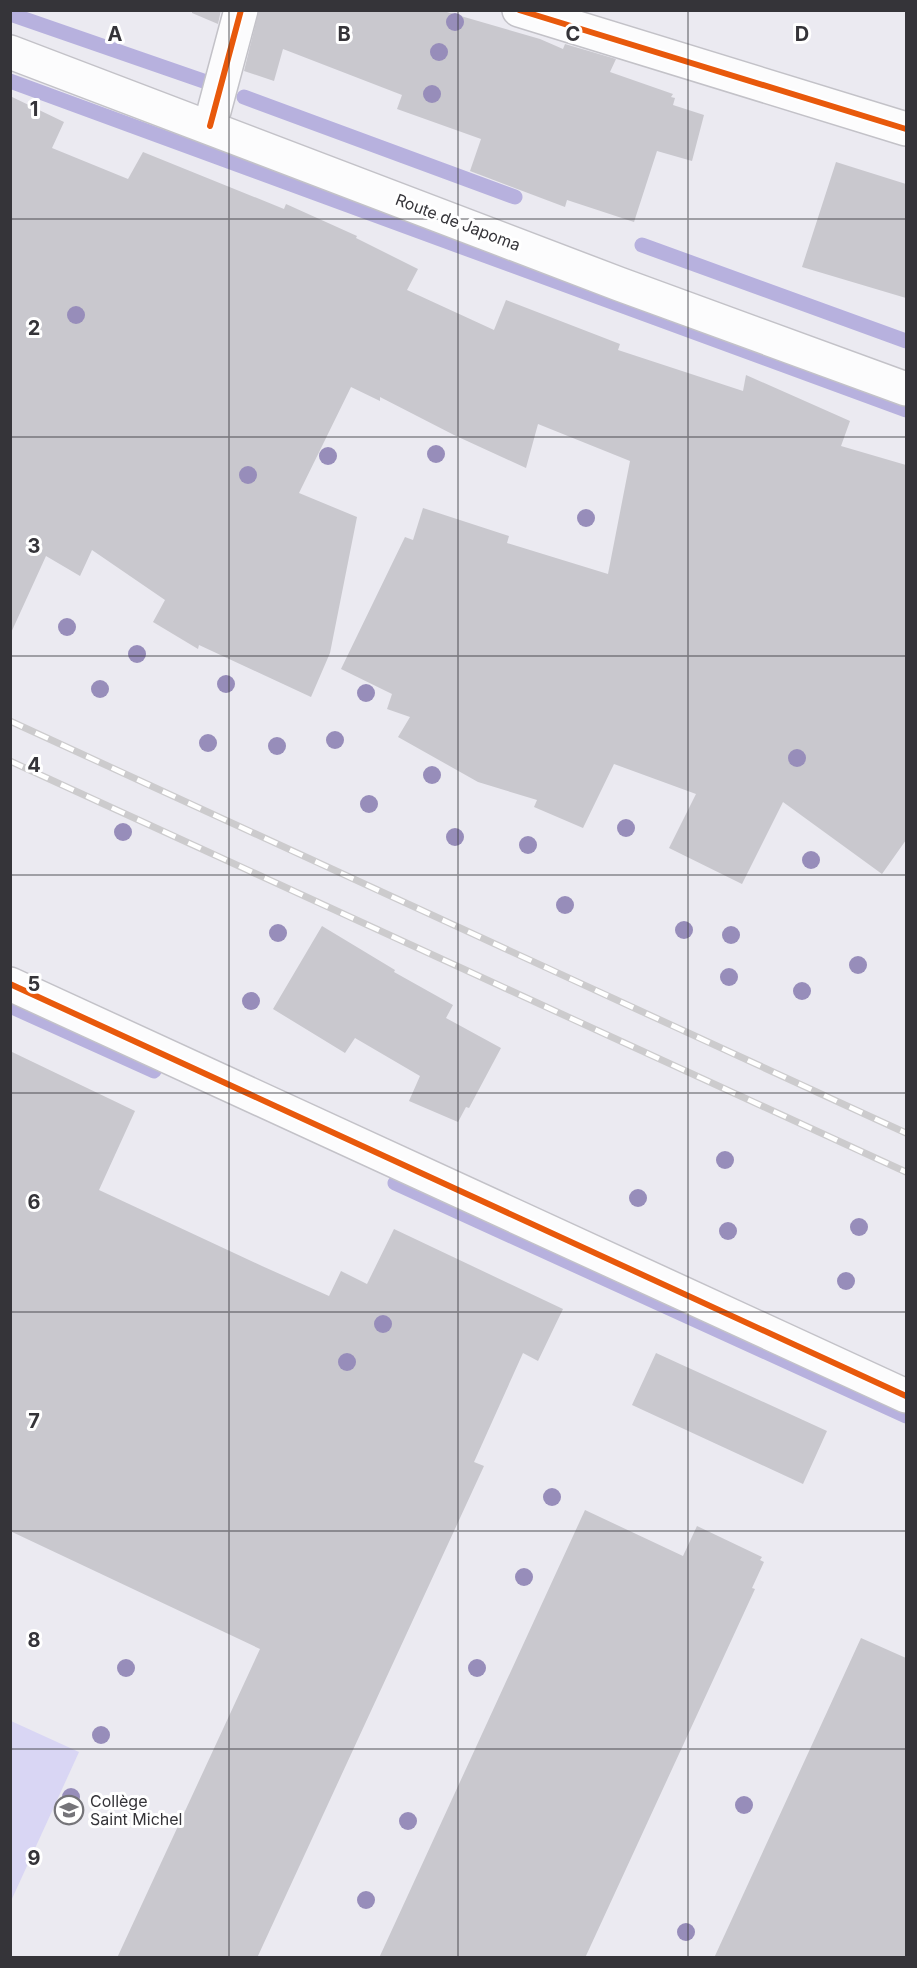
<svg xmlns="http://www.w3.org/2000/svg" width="917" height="1968" viewBox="0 0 917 1968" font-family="Inter,sans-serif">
	<rect width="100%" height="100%" fill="#ebeaf1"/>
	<path fill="#d9d6f4" d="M 11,1721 L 79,1752 L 11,1901 Z"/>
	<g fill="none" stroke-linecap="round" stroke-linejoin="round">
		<path stroke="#b7b1de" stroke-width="15" d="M 10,14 L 215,85
			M 10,81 L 906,410
			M 244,97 L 515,197
			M 642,245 L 906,341
			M 10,1006 L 154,1071
			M 395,1183 L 906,1416"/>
	</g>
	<path fill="#c9c8ce" d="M 192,10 L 221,10 L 218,24 L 192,13 Z
		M 259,10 L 440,10 L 540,39 L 563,49 L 565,44 L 616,59 L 610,72 L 673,94 L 671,97 L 675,98 L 673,105 L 704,115 L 692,161 L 657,151 L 634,222 L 567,200 L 565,207 L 470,171 L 481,139 L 397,109 L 402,95 L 283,49 L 274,81 L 244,71 Z
		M 10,96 L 64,122 L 52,148 L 128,179 L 143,152 L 284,209 L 286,204 L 357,236 L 356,238 L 418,269 L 407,290 L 494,330 L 506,300 L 620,344 L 618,350 L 743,391 L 746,375 L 850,421 L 841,446 L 906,465 L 906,840 L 882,874 L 783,802 L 742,884 L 669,848 L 696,794 L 614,764 L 583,828 L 534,807 L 537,800 L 478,782 L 398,737 L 410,717 L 387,709 L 392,694 L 341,669 L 405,537 L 413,540 L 423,508 L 509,536 L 507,543 L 608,574 L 630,461 L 538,424 L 526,468 L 454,435 L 380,397 L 380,401 L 351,387 L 299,493 L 357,517 L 330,653 L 311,697 L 199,645 L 198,649 L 153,622 L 165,600 L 92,550 L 80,576 L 46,556 L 10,635 Z
		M 836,162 L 906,184 L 906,298 L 802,267 Z
		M 322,926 L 395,970 L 394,972 L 453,1005 L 446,1018 L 501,1048 L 469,1108 L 466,1107 L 458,1122 L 409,1101 L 420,1076 L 355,1038 L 345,1053 L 273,1009 Z
		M 10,1051 L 135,1111 L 99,1190 L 262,1266 L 329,1296 L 341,1271 L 367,1284 L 394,1229 L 563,1309 L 538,1361 L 523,1353 L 474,1462 L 484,1466 L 257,1958 L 117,1958 L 260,1649 L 10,1531 Z
		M 656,1353 L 827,1431 L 803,1484 L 632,1405 Z
		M 585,1510 L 683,1556 L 697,1526 L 762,1557 L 760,1560 L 764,1562 L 752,1588 L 755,1589 L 585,1958 L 379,1958 Z
		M 861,1638 L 906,1658 L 906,1958 L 714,1958 Z"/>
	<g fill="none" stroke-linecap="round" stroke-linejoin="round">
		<g stroke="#c3c2c8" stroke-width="36">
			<path id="minor" d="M 519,10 L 906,129
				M 210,126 L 241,10
				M 10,984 L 906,1396"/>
		</g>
		<g stroke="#c3c2c8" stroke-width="36">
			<path id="primary" d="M 10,52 L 619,284 L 906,389"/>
		</g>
		<use href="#minor" stroke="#fcfcfd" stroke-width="33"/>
		<use href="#primary" stroke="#fcfcfd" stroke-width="33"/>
		<g stroke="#cccbcd" stroke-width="7">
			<path id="rail" d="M 10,721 L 906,1133
				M 10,761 L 906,1172"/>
		</g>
		<use href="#rail" stroke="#fff" stroke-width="4.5" stroke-dasharray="14" stroke-linecap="butt"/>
		<g stroke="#fff" stroke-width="10">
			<path id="cycleway" d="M 519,10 L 906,129
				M 210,126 L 241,10
				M 10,984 L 906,1396"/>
		</g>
		<use href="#cycleway" stroke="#e8590c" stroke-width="6"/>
	</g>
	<g fill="#978dba">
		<circle cx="455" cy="22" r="9"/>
		<circle cx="439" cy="52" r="9"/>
		<circle cx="432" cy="94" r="9"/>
		<circle cx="76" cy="315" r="9"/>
		<circle cx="436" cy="454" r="9"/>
		<circle cx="328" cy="456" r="9"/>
		<circle cx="248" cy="475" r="9"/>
		<circle cx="586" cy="518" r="9"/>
		<circle cx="67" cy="627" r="9"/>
		<circle cx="137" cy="654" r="9"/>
		<circle cx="226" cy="684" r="9"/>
		<circle cx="100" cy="689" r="9"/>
		<circle cx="366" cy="693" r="9"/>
		<circle cx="335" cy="740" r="9"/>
		<circle cx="208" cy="743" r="9"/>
		<circle cx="277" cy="746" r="9"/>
		<circle cx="797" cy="758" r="9"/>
		<circle cx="432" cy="775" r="9"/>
		<circle cx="369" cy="804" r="9"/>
		<circle cx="626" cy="828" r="9"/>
		<circle cx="123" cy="832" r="9"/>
		<circle cx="455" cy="837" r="9"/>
		<circle cx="528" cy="845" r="9"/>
		<circle cx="811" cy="860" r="9"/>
		<circle cx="565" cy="905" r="9"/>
		<circle cx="684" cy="930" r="9"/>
		<circle cx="278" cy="933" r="9"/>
		<circle cx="731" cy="935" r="9"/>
		<circle cx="858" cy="965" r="9"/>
		<circle cx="729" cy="977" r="9"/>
		<circle cx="802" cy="991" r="9"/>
		<circle cx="251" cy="1001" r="9"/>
		<circle cx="725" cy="1160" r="9"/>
		<circle cx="638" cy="1198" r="9"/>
		<circle cx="859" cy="1227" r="9"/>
		<circle cx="728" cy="1231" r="9"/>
		<circle cx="846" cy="1281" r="9"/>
		<circle cx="383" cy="1324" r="9"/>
		<circle cx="347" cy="1362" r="9"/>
		<circle cx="552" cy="1497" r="9"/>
		<circle cx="524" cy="1577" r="9"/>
		<circle cx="126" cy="1668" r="9"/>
		<circle cx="477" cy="1668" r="9"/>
		<circle cx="101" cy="1735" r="9"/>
		<circle cx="71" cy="1797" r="9"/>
		<circle cx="744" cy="1805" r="9"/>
		<circle cx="408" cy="1821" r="9"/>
		<circle cx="366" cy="1900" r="9"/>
		<circle cx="686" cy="1932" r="9"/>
	</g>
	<path fill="none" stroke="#353439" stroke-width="1.5" stroke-opacity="0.55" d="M 229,10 L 229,1958M 458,10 L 458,1958M 688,10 L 688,1958M 10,219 L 906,219M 10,437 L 906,437M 10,656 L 906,656M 10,875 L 906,875M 10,1093 L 906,1093M 10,1312 L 906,1312M 10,1531 L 906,1531M 10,1749 L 906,1749"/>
	<defs>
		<g id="school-ring" transform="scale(1.5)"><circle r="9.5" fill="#fff" stroke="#757479" stroke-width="1.5"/><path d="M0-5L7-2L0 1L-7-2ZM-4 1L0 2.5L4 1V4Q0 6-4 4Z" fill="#757479"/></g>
	</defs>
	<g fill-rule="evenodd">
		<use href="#school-ring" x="69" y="1810"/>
	</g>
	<g text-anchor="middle" stroke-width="6" stroke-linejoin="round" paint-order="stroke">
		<g font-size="16" fill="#353439" stroke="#fff">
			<text transform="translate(458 222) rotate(21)" y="6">Route de Japoma</text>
		</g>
		<g font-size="16" fill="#353439" stroke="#fff" text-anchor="start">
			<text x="90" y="1807">Collège<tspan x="90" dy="18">Saint Michel</tspan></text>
		</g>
	</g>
	<g font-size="20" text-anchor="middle" font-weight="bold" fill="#353439" stroke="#fff" stroke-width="6" stroke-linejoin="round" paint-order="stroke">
		<text x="115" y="41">A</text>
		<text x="344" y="41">B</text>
		<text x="573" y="41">C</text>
		<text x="802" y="41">D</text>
		<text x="34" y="116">1</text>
		<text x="34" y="335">2</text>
		<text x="34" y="553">3</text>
		<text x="34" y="772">4</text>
		<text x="34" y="991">5</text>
		<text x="34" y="1209">6</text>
		<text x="34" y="1428">7</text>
		<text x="34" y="1647">8</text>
		<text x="34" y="1865">9</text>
	</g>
	<rect width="917" height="1968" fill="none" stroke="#353439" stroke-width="24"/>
</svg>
